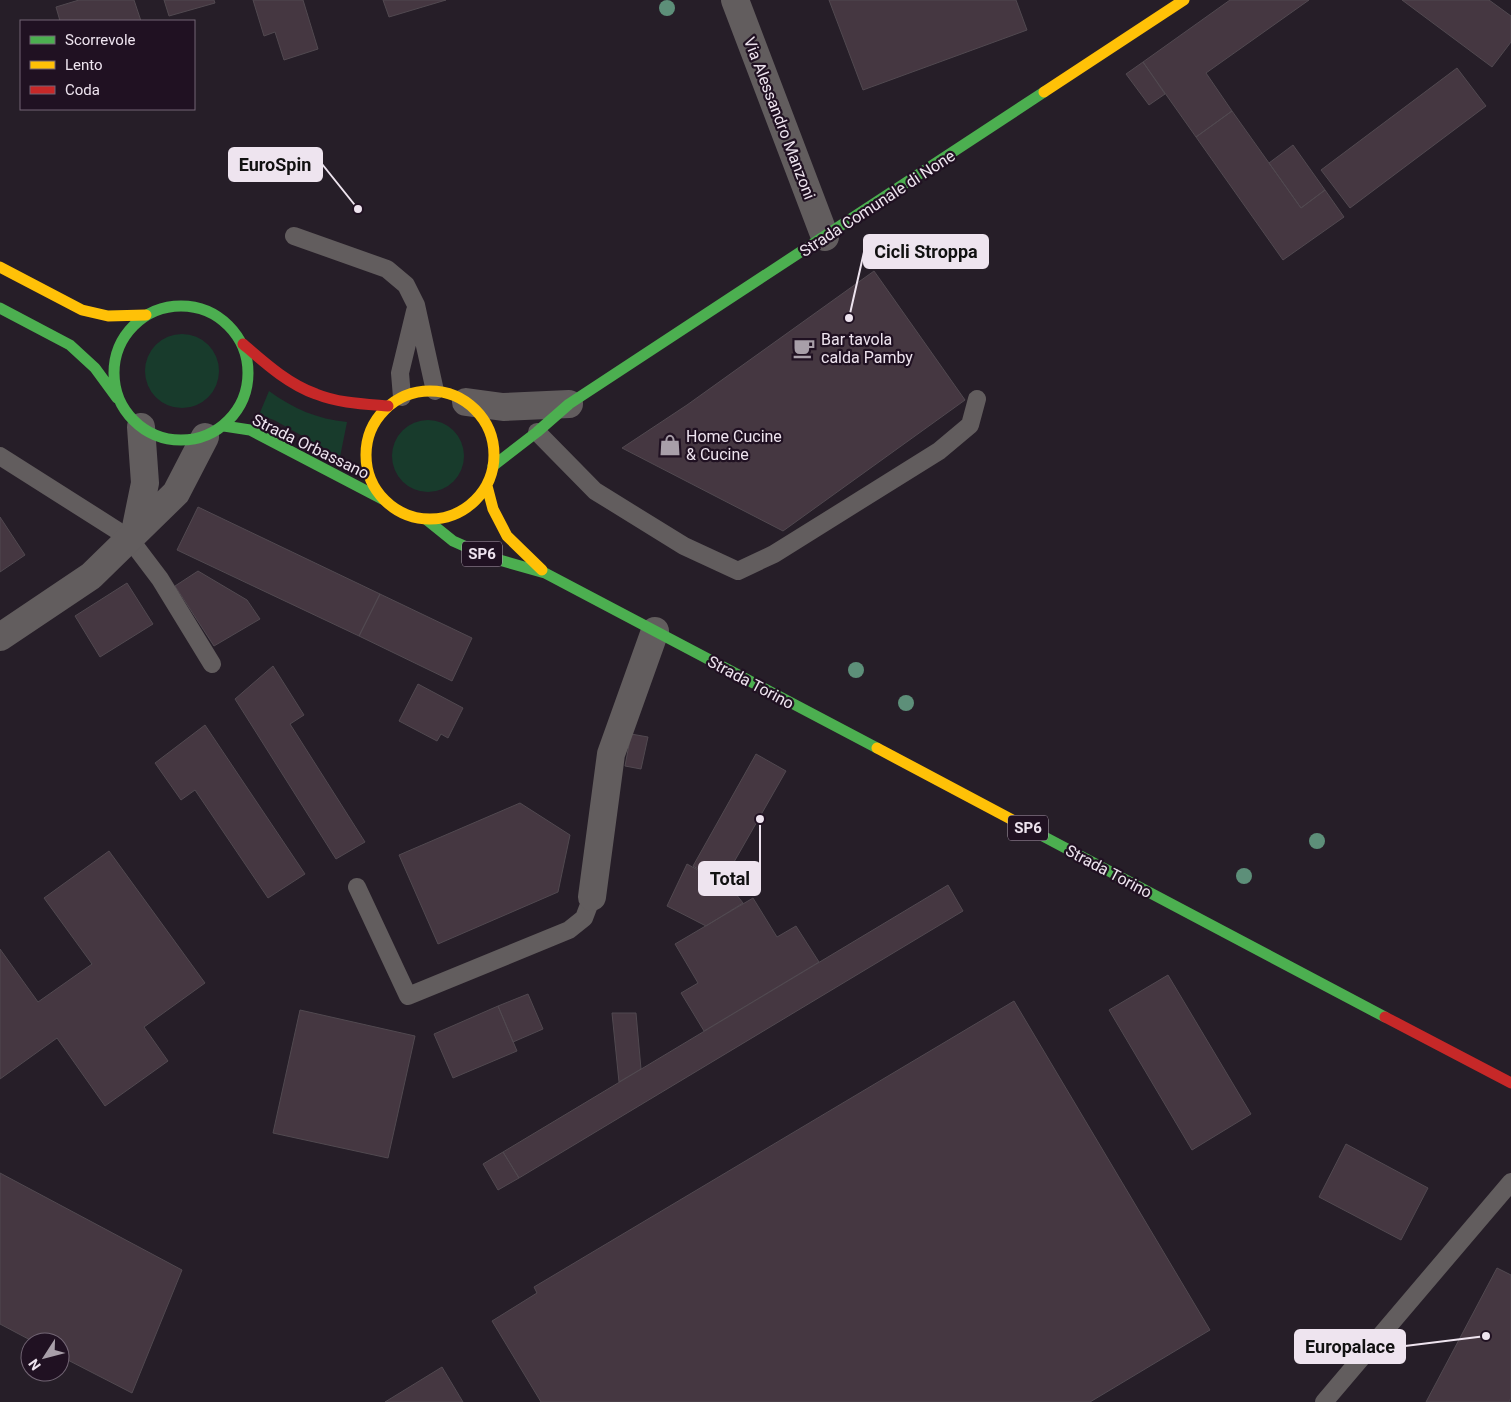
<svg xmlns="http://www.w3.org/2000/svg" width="1511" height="1402" viewBox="0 0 1511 1402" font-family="Roboto,sans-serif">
	<rect width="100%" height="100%" fill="#261e28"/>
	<path fill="#183b2c" d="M145 371a37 37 0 1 1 74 0a37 37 0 1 1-74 0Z
		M 269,391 C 294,409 317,419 347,422 L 340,457 L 274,420 L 259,415 Z
		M392 456a36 36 0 1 1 72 0a36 36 0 1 1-72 0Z"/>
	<path fill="#453741" stroke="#514950" d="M 79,0 L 134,0 L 141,21 L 60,21 L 56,7 Z
		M 164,0 L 214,0 L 215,3 L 169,16 Z
		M 253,0 L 303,0 L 318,49 L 284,60 L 275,32 L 264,36 Z
		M 383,0 L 446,0 L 389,17 Z
		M 829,0 L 1016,0 L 1027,30 L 863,90 Z
		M 1230,0 L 1309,0 L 1206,73 L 1232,111 L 1196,137 L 1143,62 Z
		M 1402,0 L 1489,0 L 1511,16 L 1511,42 L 1492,67 Z
		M 1143,62 L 1165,94 L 1149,105 L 1126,74 Z
		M 1457,68 L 1486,106 L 1350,208 L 1321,170 Z
		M 1232,111 L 1301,208 L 1325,190 L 1344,217 L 1283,260 L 1196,137 Z
		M 1293,145 L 1325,190 L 1301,208 L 1269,163 Z
		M 874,271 L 965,400 L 783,531 L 622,448 L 687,405 Z
		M 198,507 L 380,594 L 359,636 L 177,550 Z
		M 0,517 L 25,555 L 0,572 Z
		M 198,571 L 247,600 L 260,619 L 214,646 L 175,586 Z
		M 127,583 L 153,624 L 100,657 L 75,616 Z
		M 380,594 L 472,638 L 452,681 L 359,636 Z
		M 273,666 L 304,715 L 290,724 L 365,842 L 336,859 L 235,699 Z
		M 418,684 L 463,708 L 448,738 L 441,734 L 437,741 L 399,721 Z
		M 205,725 L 305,874 L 268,898 L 195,790 L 181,800 L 155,763 Z
		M 631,734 L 648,737 L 641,769 L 625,766 Z
		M 756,754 L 786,771 L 722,883 L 693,866 Z
		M 520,803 L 570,835 L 558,892 L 438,944 L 399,855 Z
		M 109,851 L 205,983 L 144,1027 L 168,1061 L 105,1106 L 57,1038 L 0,1079 L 0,949 L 38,1002 L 92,964 L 44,898 Z
		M 687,864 L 732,889 L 743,903 L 706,926 L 667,906 Z
		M 948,885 L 963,911 L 519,1178 L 503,1152 Z
		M 753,898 L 777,937 L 796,926 L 819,962 L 704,1031 L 681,993 L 698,983 L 675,944 Z
		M 1168,975 L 1251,1114 L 1192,1150 L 1109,1010 Z
		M 528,994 L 543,1029 L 513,1042 L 498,1006 Z
		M 1014,1001 L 1210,1330 L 1090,1402 L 541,1402 L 492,1321 L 537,1293 L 534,1287 Z
		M 498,1006 L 517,1051 L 453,1078 L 434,1034 Z
		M 300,1010 L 415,1036 L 388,1158 L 273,1133 Z
		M 612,1013 L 636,1013 L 641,1069 L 619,1082 Z
		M 1346,1144 L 1428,1188 L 1401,1240 L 1319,1197 Z
		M 503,1152 L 519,1178 L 498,1190 L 483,1164 Z
		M 0,1173 L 182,1270 L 132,1393 L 60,1356 L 60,1342 L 34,1342 L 0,1324 Z
		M 1497,1268 L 1511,1275 L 1511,1398 L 1509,1402 L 1426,1402 Z
		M 442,1367 L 463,1402 L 385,1402 Z"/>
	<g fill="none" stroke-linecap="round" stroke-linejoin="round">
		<path stroke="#625d5e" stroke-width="18" d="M 294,236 L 387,269 L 406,285 L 416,305 L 435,391
			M 402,397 L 400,373 L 415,311
			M 537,432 L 595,491 L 684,546 L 738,571 L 774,554 L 939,451 L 970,425 L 977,399
			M 0,456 L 129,538 L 160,579 L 212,664
			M 357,887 L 408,996 L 569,930 L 584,918 L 592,897
			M 1324,1402 L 1511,1182"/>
		<path stroke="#625d5e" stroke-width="28" d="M 735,0 L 825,237
			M 466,402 L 503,407 L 569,404
			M 135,532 L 145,483 L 141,427
			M 0,637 L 91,576 L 176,493 L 205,437
			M 592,897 L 611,754 L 655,631"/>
		<path stroke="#4caf50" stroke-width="11" d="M114 373a67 67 0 1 1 134 0a67 67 0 1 1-134 0Z
			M 0,308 L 70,345 L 95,368 L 117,398
			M 224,426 L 250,430 L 382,499
			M 493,466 L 537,432 L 569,404 L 1044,92
			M 427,520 L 453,541 L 489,557 L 545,573 L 877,748
			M 1020,824 L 1385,1017"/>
		<path stroke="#ffc107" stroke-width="11" d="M 1044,92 L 1184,0
			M 0,267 L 82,310 L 108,316 L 146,315
			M366 455a64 64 0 1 1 128 0a64 64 0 1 1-128 0Z
			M 487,486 L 493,509 L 507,536 L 542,570
			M 877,748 L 1020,824"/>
		<path stroke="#c62828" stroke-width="11" d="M 243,344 C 265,363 288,384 316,394 C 338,403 364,404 388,406
			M 1385,1017 L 1511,1083"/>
	</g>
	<g fill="#5d8f79">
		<circle cx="667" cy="8" r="8"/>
		<circle cx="856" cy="670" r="8"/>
		<circle cx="906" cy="703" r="8"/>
		<circle cx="1317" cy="841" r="8"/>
		<circle cx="1244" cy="876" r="8"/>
	</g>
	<defs>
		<g id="cafe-bare" transform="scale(1.725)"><path d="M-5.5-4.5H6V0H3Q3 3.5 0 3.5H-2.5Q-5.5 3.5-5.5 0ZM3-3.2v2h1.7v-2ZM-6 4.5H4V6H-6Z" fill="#a89fa9" stroke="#201122" stroke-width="2.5" paint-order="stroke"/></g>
		<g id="shop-bare" transform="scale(1.725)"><path d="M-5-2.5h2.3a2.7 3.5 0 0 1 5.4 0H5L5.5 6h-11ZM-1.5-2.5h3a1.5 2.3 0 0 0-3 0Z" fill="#a89fa9" stroke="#201122" stroke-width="2.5" paint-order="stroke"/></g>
	</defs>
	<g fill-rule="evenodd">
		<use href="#cafe-bare" x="804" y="348"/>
		<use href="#shop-bare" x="670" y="445"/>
	</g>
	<g text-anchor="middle" stroke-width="4.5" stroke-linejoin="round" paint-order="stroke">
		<g fill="#201122" stroke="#b0a5b2" stroke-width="1">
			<rect x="462" y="541.5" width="40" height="25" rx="4"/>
			<rect x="1008" y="815.5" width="40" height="25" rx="4"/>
		</g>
		<g font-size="15" font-weight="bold" fill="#eee4ef">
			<text x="482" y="559">SP6</text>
			<text x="1028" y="833">SP6</text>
		</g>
		<g font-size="16" fill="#eee4ef" stroke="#201122">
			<text transform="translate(780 118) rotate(69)" y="6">Via Alessandro Manzoni</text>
			<text transform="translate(877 203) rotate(-33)" y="6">Strada Comunale di None</text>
			<text transform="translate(311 446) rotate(26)" y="6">Strada Orbassano</text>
			<text transform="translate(751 682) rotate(28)" y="6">Strada Torino</text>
			<text transform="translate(1109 871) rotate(28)" y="6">Strada Torino</text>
		</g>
		<g font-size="16" fill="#eee4ef" stroke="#201122" text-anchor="start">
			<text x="821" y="345">Bar tavola<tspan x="821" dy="18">calda Pamby</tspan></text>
			<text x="686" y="442">Home Cucine<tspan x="686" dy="18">&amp; Cucine</tspan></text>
		</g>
	</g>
	<path fill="none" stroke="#eee4ef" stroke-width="2" d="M358 209L322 164M849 318L864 252M760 819L760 878M1486 1336L1405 1346"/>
	<g fill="#eee4ef" stroke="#201122" stroke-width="2">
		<circle cx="358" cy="209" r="5"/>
		<circle cx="849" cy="318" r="5"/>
		<circle cx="760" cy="819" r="5"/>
		<circle cx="1486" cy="1336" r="5"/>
	</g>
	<g fill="#eee4ef" stroke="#eee4ef" stroke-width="2">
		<rect x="229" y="148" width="93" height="33" rx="5"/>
		<rect x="864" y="235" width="124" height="33" rx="5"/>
		<rect x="699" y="862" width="61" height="33" rx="5"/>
		<rect x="1295" y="1330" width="110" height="33" rx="5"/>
	</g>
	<g font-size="18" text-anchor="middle" font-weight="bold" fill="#111">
		<text x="275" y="171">EuroSpin</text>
		<text x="926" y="258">Cicli Stroppa</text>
		<text x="730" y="885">Total</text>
		<text x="1350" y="1353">Europalace</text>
	</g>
	<rect x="20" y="20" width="175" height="90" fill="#201122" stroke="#726574"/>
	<rect x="30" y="36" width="25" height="8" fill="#4caf50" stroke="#726574"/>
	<text x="65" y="45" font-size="15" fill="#eee4ef">Scorrevole</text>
	<rect x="30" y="61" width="25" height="8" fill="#ffc107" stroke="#726574"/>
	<text x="65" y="70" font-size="15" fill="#eee4ef">Lento</text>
	<rect x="30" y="86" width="25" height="8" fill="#c62828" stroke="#726574"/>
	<text x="65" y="95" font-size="15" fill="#eee4ef">Coda</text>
	<g transform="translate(45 1357) rotate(234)"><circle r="24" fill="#201122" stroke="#726574"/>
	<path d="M0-4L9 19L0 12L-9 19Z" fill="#a89fa9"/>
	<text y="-8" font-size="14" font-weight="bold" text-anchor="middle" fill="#eee4ef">N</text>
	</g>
</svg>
